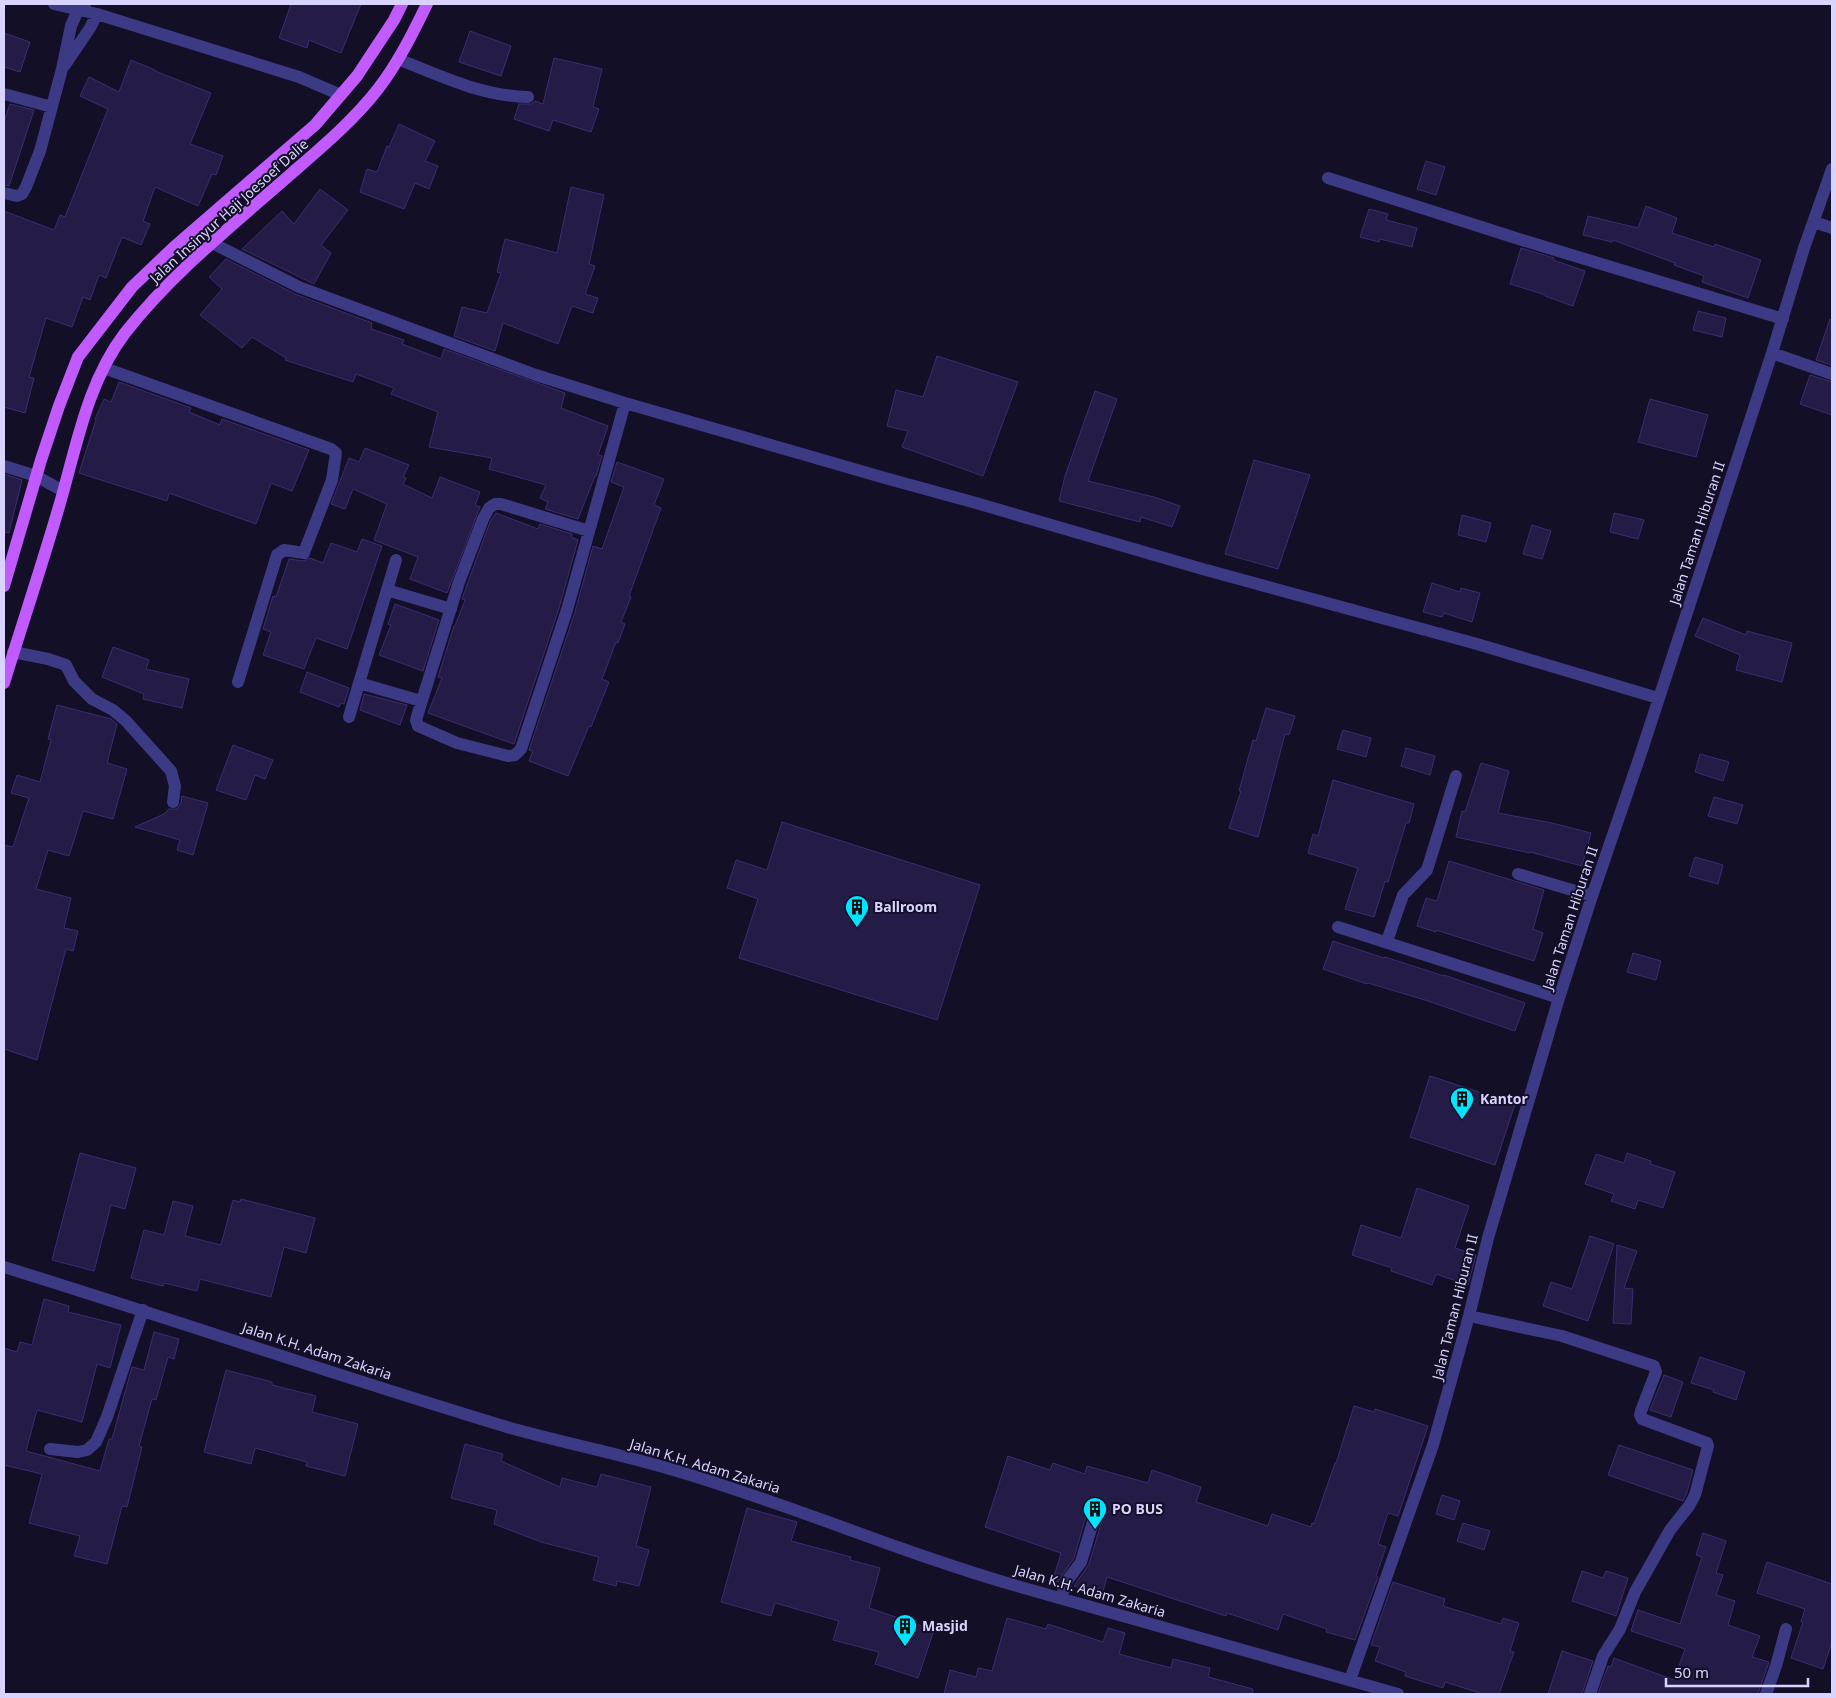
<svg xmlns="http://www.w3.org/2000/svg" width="1836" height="1698" viewBox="0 0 1836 1698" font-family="'Noto Sans',sans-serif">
	<rect width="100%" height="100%" fill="#130f26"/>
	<path fill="#241b47" stroke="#3b2d73" d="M 291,4 L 361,4 L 341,53 L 309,40 L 307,48 L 279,38 Z
		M 470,31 L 511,46 L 501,76 L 459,62 Z
		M 4,33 L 30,42 L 20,72 L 4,67 Z
		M 554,58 L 602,69 L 593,107 L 599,109 L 591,132 L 553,120 L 549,131 L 514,119 L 519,104 L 531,104 L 535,101 L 543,104 Z
		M 131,60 L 155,70 L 155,71 L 211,93 L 190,144 L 223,156 L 216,175 L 212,174 L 198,206 L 155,187 L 143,221 L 150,224 L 141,245 L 122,237 L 106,278 L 99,275 L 90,300 L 83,297 L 72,327 L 46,318 L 29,377 L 34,378 L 25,413 L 4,407 L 4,211 L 54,230 L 60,215 L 65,217 L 108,109 L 80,96 L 89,77 L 119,92 Z
		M 10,104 L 34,110 L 9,186 L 4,185 L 4,122 Z
		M 399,124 L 435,141 L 425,161 L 438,166 L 429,189 L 415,183 L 404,209 L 360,192 L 367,169 L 377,172 L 387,146 L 389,147 Z
		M 1426,161 L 1445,167 L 1436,195 L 1417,189 Z
		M 571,187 L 604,195 L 589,264 L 595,266 L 585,294 L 598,298 L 593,313 L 572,306 L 558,344 L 503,323 L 495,351 L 454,336 L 462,307 L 487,313 L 501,273 L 497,272 L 505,239 L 557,253 Z
		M 320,189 L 348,210 L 321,245 L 331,253 L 314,284 L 242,249 L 282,211 L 294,224 Z
		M 1646,206 L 1677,218 L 1672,233 L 1714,247 L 1715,244 L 1761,260 L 1748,298 L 1702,282 L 1704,276 L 1674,265 L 1675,263 L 1613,240 L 1612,242 L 1583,235 L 1588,216 L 1638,228 Z
		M 1369,209 L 1388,214 L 1386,220 L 1417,228 L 1412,247 L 1380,239 L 1379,242 L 1360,237 Z
		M 1521,248 L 1554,258 L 1553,260 L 1585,271 L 1573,306 L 1545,296 L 1546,295 L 1510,284 Z
		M 226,259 L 295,294 L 372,323 L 371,329 L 404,340 L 402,344 L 441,359 L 444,349 L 565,393 L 561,408 L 608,426 L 598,455 L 602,456 L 596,476 L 595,476 L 578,519 L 545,509 L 548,502 L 540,498 L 546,485 L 489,469 L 492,458 L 429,447 L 438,412 L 391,394 L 394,388 L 356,374 L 353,382 L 285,360 L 286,358 L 252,337 L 242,348 L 200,315 L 222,289 L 209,277 Z
		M 1698,311 L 1726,318 L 1722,337 L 1693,330 Z
		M 1830,319 L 1832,320 L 1832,365 L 1816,360 Z
		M 937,356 L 1018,382 L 983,476 L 902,447 L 908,431 L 887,426 L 896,390 L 923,397 Z
		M 1810,375 L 1832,382 L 1832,415 L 1800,404 Z
		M 119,382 L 191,408 L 189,412 L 220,425 L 222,419 L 309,450 L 292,491 L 271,483 L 256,524 L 169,493 L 167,501 L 79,473 L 96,420 L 95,419 L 104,399 L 111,402 Z
		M 1095,391 L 1117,399 L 1088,481 L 1154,497 L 1180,506 L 1172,527 L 1141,517 L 1140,522 L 1059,501 L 1065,476 Z
		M 1650,399 L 1708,415 L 1696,457 L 1638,442 Z
		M 365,448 L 409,465 L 403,477 L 406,478 L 403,484 L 432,498 L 440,477 L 480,492 L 475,505 L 480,507 L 447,593 L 410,579 L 418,557 L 374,540 L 387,504 L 353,489 L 345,509 L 331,504 L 349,458 L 359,462 Z
		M 1254,460 L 1310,475 L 1278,569 L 1225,554 Z
		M 617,462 L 664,479 L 654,505 L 661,508 L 629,596 L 631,597 L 621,622 L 625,624 L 618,643 L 616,642 L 602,679 L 609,682 L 591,727 L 589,726 L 568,776 L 529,761 L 533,751 L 529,750 L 575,612 L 593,546 L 602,549 L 624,487 L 611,482 Z
		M 4,474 L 22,480 L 9,533 L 4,532 Z
		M 496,513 L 538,529 L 540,524 L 572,534 L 571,537 L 578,540 L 559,608 L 514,744 L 428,713 L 442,678 L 438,677 L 454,626 L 455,626 L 465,600 L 462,599 L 467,585 L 490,522 Z
		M 1614,513 L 1644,520 L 1638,539 L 1610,532 Z
		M 1462,515 L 1491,523 L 1486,542 L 1458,535 Z
		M 1532,525 L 1551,531 L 1542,559 L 1523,554 Z
		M 362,539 L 382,546 L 347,649 L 316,638 L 304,669 L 263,655 L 271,632 L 263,629 L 273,596 L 276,597 L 289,559 L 303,561 L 310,558 L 323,563 L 331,543 L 357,552 Z
		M 1432,583 L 1460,592 L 1461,588 L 1480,593 L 1472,622 L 1444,613 L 1442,617 L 1423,612 Z
		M 395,604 L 439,620 L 423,671 L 379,655 L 391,625 L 388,624 Z
		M 1703,618 L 1746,635 L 1747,631 L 1792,643 L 1782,682 L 1736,670 L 1740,655 L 1695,636 Z
		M 113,647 L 149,660 L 146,669 L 189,679 L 182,708 L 143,699 L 144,694 L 102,677 Z
		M 307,672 L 349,688 L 344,704 L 341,703 L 339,707 L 300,692 Z
		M 364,694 L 407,705 L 400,725 L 360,710 Z
		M 57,705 L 111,719 L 117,724 L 107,763 L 127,769 L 113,819 L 83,811 L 69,856 L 48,850 L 36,889 L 71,898 L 64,928 L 78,931 L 73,951 L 66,949 L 37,1060 L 4,1049 L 4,845 L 13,847 L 29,798 L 11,793 L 17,775 L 40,782 L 51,740 L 48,739 Z
		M 1266,708 L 1295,716 L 1289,735 L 1285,734 L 1258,837 L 1229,828 L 1241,791 L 1239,791 L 1253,740 L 1256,741 Z
		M 1343,730 L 1371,738 L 1366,757 L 1337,749 Z
		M 233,745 L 273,760 L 265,779 L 255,775 L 246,800 L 216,790 Z
		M 1406,748 L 1435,756 L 1430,775 L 1401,766 Z
		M 1700,754 L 1729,762 L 1723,781 L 1695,772 Z
		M 1481,763 L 1509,771 L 1498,813 L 1552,823 L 1591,833 L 1582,866 L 1530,852 L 1530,853 L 1456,837 L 1462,811 L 1465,812 Z
		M 1333,780 L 1414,804 L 1409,823 L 1406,823 L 1388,882 L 1385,881 L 1374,917 L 1345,909 L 1358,868 L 1308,853 L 1313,834 L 1318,836 Z
		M 182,796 L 208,803 L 193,855 L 177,850 L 180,840 L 135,827 L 164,814 L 169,809 L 177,809 L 181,803 Z
		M 1714,797 L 1743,805 L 1737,824 L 1708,816 Z
		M 782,822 L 980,885 L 937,1020 L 739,958 L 758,899 L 727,888 L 736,860 L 767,870 Z
		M 1695,857 L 1723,865 L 1718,884 L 1689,876 Z
		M 1449,861 L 1544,890 L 1533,929 L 1543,933 L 1534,961 L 1436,930 L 1436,932 L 1417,926 L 1426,898 L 1437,901 Z
		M 1333,941 L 1384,958 L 1385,957 L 1444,976 L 1444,975 L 1525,1003 L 1515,1031 L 1425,1000 L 1368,983 L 1367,984 L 1323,969 Z
		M 1633,953 L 1661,961 L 1656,980 L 1627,972 Z
		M 1430,1076 L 1515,1104 L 1495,1165 L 1410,1137 Z
		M 80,1153 L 136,1168 L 125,1209 L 111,1205 L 94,1271 L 52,1260 Z
		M 1627,1153 L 1651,1161 L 1650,1164 L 1675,1172 L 1663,1208 L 1638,1200 L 1635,1209 L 1611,1201 L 1614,1194 L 1585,1184 L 1596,1154 L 1624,1163 Z
		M 1417,1188 L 1469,1206 L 1455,1248 L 1476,1255 L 1468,1285 L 1436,1274 L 1432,1285 L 1391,1271 L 1392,1268 L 1352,1255 L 1361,1225 L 1401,1238 Z
		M 241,1199 L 315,1218 L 306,1253 L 284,1247 L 271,1297 L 200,1279 L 197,1291 L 164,1283 L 163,1286 L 131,1278 L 144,1230 L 164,1235 L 173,1201 L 193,1206 L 185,1236 L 221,1245 L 233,1200 L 240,1202 Z
		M 1590,1236 L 1614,1244 L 1588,1321 L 1543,1306 L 1551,1282 L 1572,1289 Z
		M 1617,1245 L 1637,1251 L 1624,1288 L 1633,1289 L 1631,1324 L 1613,1323 Z
		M 44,1299 L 69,1306 L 68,1312 L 121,1325 L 110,1368 L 97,1364 L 82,1422 L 37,1410 L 26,1451 L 100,1471 L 109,1439 L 112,1439 L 132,1367 L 144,1370 L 154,1332 L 179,1339 L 174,1359 L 168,1357 L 156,1400 L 152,1399 L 139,1446 L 142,1447 L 127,1507 L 122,1506 L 107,1564 L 74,1556 L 80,1536 L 29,1523 L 42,1474 L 4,1465 L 4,1348 L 17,1352 L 20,1342 L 32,1345 Z
		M 1700,1357 L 1745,1372 L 1736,1400 L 1713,1392 L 1714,1390 L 1691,1383 Z
		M 226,1370 L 272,1382 L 272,1385 L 316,1396 L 312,1412 L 358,1424 L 345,1476 L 306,1466 L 307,1462 L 255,1448 L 251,1464 L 204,1452 Z
		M 1664,1375 L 1683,1382 L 1671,1417 L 1650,1410 Z
		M 1354,1406 L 1374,1412 L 1375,1409 L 1428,1426 L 1398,1516 L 1388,1513 L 1378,1544 L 1386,1547 L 1376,1576 L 1378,1577 L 1355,1640 L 1326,1632 L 1327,1629 L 1283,1614 L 1278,1630 L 1227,1613 L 1226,1616 L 1107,1577 L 1102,1595 L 1074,1586 L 1089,1564 L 1103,1517 L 1103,1513 L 1098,1507 L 1093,1507 L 1087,1512 L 1074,1558 L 1058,1582 L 1053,1580 L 1061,1553 L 985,1527 L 1008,1456 L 1050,1470 L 1053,1463 L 1085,1474 L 1087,1466 L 1148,1483 L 1152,1470 L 1201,1487 L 1196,1502 L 1268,1526 L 1272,1514 L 1311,1527 L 1312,1523 L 1314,1524 L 1335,1463 L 1336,1463 Z
		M 465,1444 L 503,1454 L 501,1461 L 560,1487 L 562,1478 L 597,1487 L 601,1474 L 651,1487 L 636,1546 L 649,1550 L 639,1586 L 617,1581 L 616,1586 L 593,1580 L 599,1557 L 541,1542 L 494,1524 L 497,1510 L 451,1498 Z
		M 1619,1445 L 1693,1470 L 1687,1492 L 1683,1501 L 1608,1475 Z
		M 1442,1495 L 1460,1501 L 1454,1520 L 1436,1514 Z
		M 747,1508 L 797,1522 L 791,1541 L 851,1557 L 850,1560 L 880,1568 L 869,1608 L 934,1630 L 918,1678 L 875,1664 L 879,1652 L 833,1640 L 839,1621 L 775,1603 L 771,1616 L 721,1602 Z
		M 1463,1523 L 1490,1531 L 1484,1550 L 1457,1541 Z
		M 1703,1533 L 1726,1541 L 1716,1573 L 1723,1575 L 1716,1595 L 1735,1601 L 1728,1625 L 1760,1636 L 1752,1657 L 1769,1662 L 1758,1694 L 1598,1694 L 1608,1666 L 1611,1667 L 1614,1658 L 1674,1680 L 1685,1649 L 1631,1631 L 1638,1610 L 1680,1624 L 1702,1557 L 1696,1555 Z
		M 1767,1562 L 1832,1584 L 1832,1642 L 1823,1669 L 1791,1658 L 1803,1622 L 1801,1622 L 1805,1609 L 1757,1593 Z
		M 1582,1571 L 1603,1578 L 1606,1571 L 1628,1578 L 1616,1616 L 1572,1601 Z
		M 1393,1582 L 1445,1599 L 1443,1606 L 1501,1624 L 1503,1618 L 1519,1623 L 1510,1651 L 1514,1652 L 1499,1694 L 1483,1694 L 1445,1682 L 1443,1688 L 1405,1676 L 1406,1672 L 1375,1661 L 1380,1647 L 1371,1645 Z
		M 1007,1618 L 1046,1629 L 1048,1624 L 1103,1642 L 1108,1628 L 1125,1633 L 1119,1654 L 1171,1668 L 1173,1659 L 1210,1668 L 1208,1677 L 1253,1689 L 1252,1694 L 944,1694 L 950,1670 L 976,1677 L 978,1668 L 992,1671 Z
		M 1562,1651 L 1593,1661 L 1582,1694 L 1548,1694 Z"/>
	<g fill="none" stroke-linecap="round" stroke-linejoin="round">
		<path stroke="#3d3a85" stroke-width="12" d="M 54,4 L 97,14 L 299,77 L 341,95
			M 398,59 C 440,76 482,96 528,97
			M 65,65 L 90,28 L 97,14
			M 4,94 L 52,107
			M 1328,178 L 1522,240 L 1783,319
			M 4,193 L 17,196 L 22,194 L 26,187 L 40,151 L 62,69 L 71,26 L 78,10 L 85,6
			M 1814,222 L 1832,228
			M 212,243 L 299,287 L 536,375 L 625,403 L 885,478 L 976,503 L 1199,568 L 1477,644 L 1658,698
			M 1772,353 L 1832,374
			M 104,368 L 331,449 L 336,453 L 332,480 L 305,550 L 304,553 L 284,550 L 277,555 L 238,682
			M 4,466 L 36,476 L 63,491
			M 589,531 L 501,504 L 495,504 L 489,508 L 483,519 L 459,582 L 419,710 L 416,720 L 418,726 L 457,743 L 508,756 L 515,755 L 521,749 L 567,610 L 625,403
			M 387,590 L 396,560
			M 13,652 L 48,659 L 66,665 L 74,681 L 92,699 L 113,710 L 126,721 L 171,771 L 175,786 L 173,802
			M 421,701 L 359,683 L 387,590 L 451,609
			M 349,717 L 359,683
			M 1518,874 L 1592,896
			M 1338,927 L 1559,998
			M 1387,941 L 1403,895 L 1427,870 L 1456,776
			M 4,1267 C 172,1319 338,1376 507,1427 C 563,1443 621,1454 677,1471 C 792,1505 902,1553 1017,1586 C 1144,1623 1271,1657 1398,1694
			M 1469,1316 L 1562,1336 L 1654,1366 L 1656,1372 L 1641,1411 L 1640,1415 L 1642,1419 L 1707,1443 L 1708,1446 L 1695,1495 L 1689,1506 L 1670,1530 L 1635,1592 L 1620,1629 L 1603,1656 L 1590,1694
			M 50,1449 L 78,1452 L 87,1450 L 96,1442 L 107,1417 L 143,1310
			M 1061,1598 L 1067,1581 L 1081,1562 L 1095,1515
			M 1350,1680 L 1433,1445 L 1469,1316 L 1488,1238 L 1559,998 L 1592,896 L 1640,756 L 1772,353 L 1804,248 L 1832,169
			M 1766,1694 L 1776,1666 L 1786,1629"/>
		<path stroke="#c25bff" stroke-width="12" d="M 4,586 L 41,460 L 59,406 L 78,357 L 132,287 L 174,247 L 315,125 L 357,76 L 394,20 L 402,4
			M 4,683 C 22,625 41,568 58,510 C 76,450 86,384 125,333 C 173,272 234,224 292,173 C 322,147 353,121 378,89 C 398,63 413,33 427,4"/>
	</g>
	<defs>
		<g id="building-pin" transform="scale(1.25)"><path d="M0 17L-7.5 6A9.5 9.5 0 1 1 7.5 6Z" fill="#00e5ff" stroke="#130f26"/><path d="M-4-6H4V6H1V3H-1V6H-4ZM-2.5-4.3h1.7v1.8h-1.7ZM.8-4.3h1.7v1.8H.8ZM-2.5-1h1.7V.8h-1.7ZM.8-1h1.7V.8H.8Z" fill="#111"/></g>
	</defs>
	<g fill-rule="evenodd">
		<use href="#building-pin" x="857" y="907"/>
		<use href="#building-pin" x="1462" y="1099"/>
		<use href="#building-pin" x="1095" y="1509"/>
		<use href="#building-pin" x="905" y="1626"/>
	</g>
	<g text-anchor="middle" stroke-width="4" stroke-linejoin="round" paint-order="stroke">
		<g font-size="14" fill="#d9d4ff" stroke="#130f26">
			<text transform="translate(229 211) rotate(-42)" y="5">Jalan Insinyur Haji Joesoef Dalie</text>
			<text transform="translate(1697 533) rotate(-72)" y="5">Jalan Taman Hiburan II</text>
			<text transform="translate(1570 918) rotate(-72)" y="5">Jalan Taman Hiburan II</text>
			<text transform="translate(1455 1307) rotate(-76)" y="5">Jalan Taman Hiburan II</text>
			<text transform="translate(317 1351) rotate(18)" y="5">Jalan K.H. Adam Zakaria</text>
			<text transform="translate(705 1466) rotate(17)" y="5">Jalan K.H. Adam Zakaria</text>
			<text transform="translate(1090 1591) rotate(16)" y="5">Jalan K.H. Adam Zakaria</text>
		</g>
		<g font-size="14" font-weight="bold" fill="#d9d4ff" stroke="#130f26" text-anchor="start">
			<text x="874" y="912">Ballroom</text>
			<text x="1480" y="1104">Kantor</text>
			<text x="1112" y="1514">PO BUS</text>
			<text x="922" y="1631">Masjid</text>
		</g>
	</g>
	<rect width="1836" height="1698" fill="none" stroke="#d9d4ff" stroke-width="10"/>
	<path d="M1666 1678v8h142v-8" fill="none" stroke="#d9d4ff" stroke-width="2.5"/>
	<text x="1674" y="1678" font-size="15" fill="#d9d4ff" stroke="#130f26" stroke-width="4" paint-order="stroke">50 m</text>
</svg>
